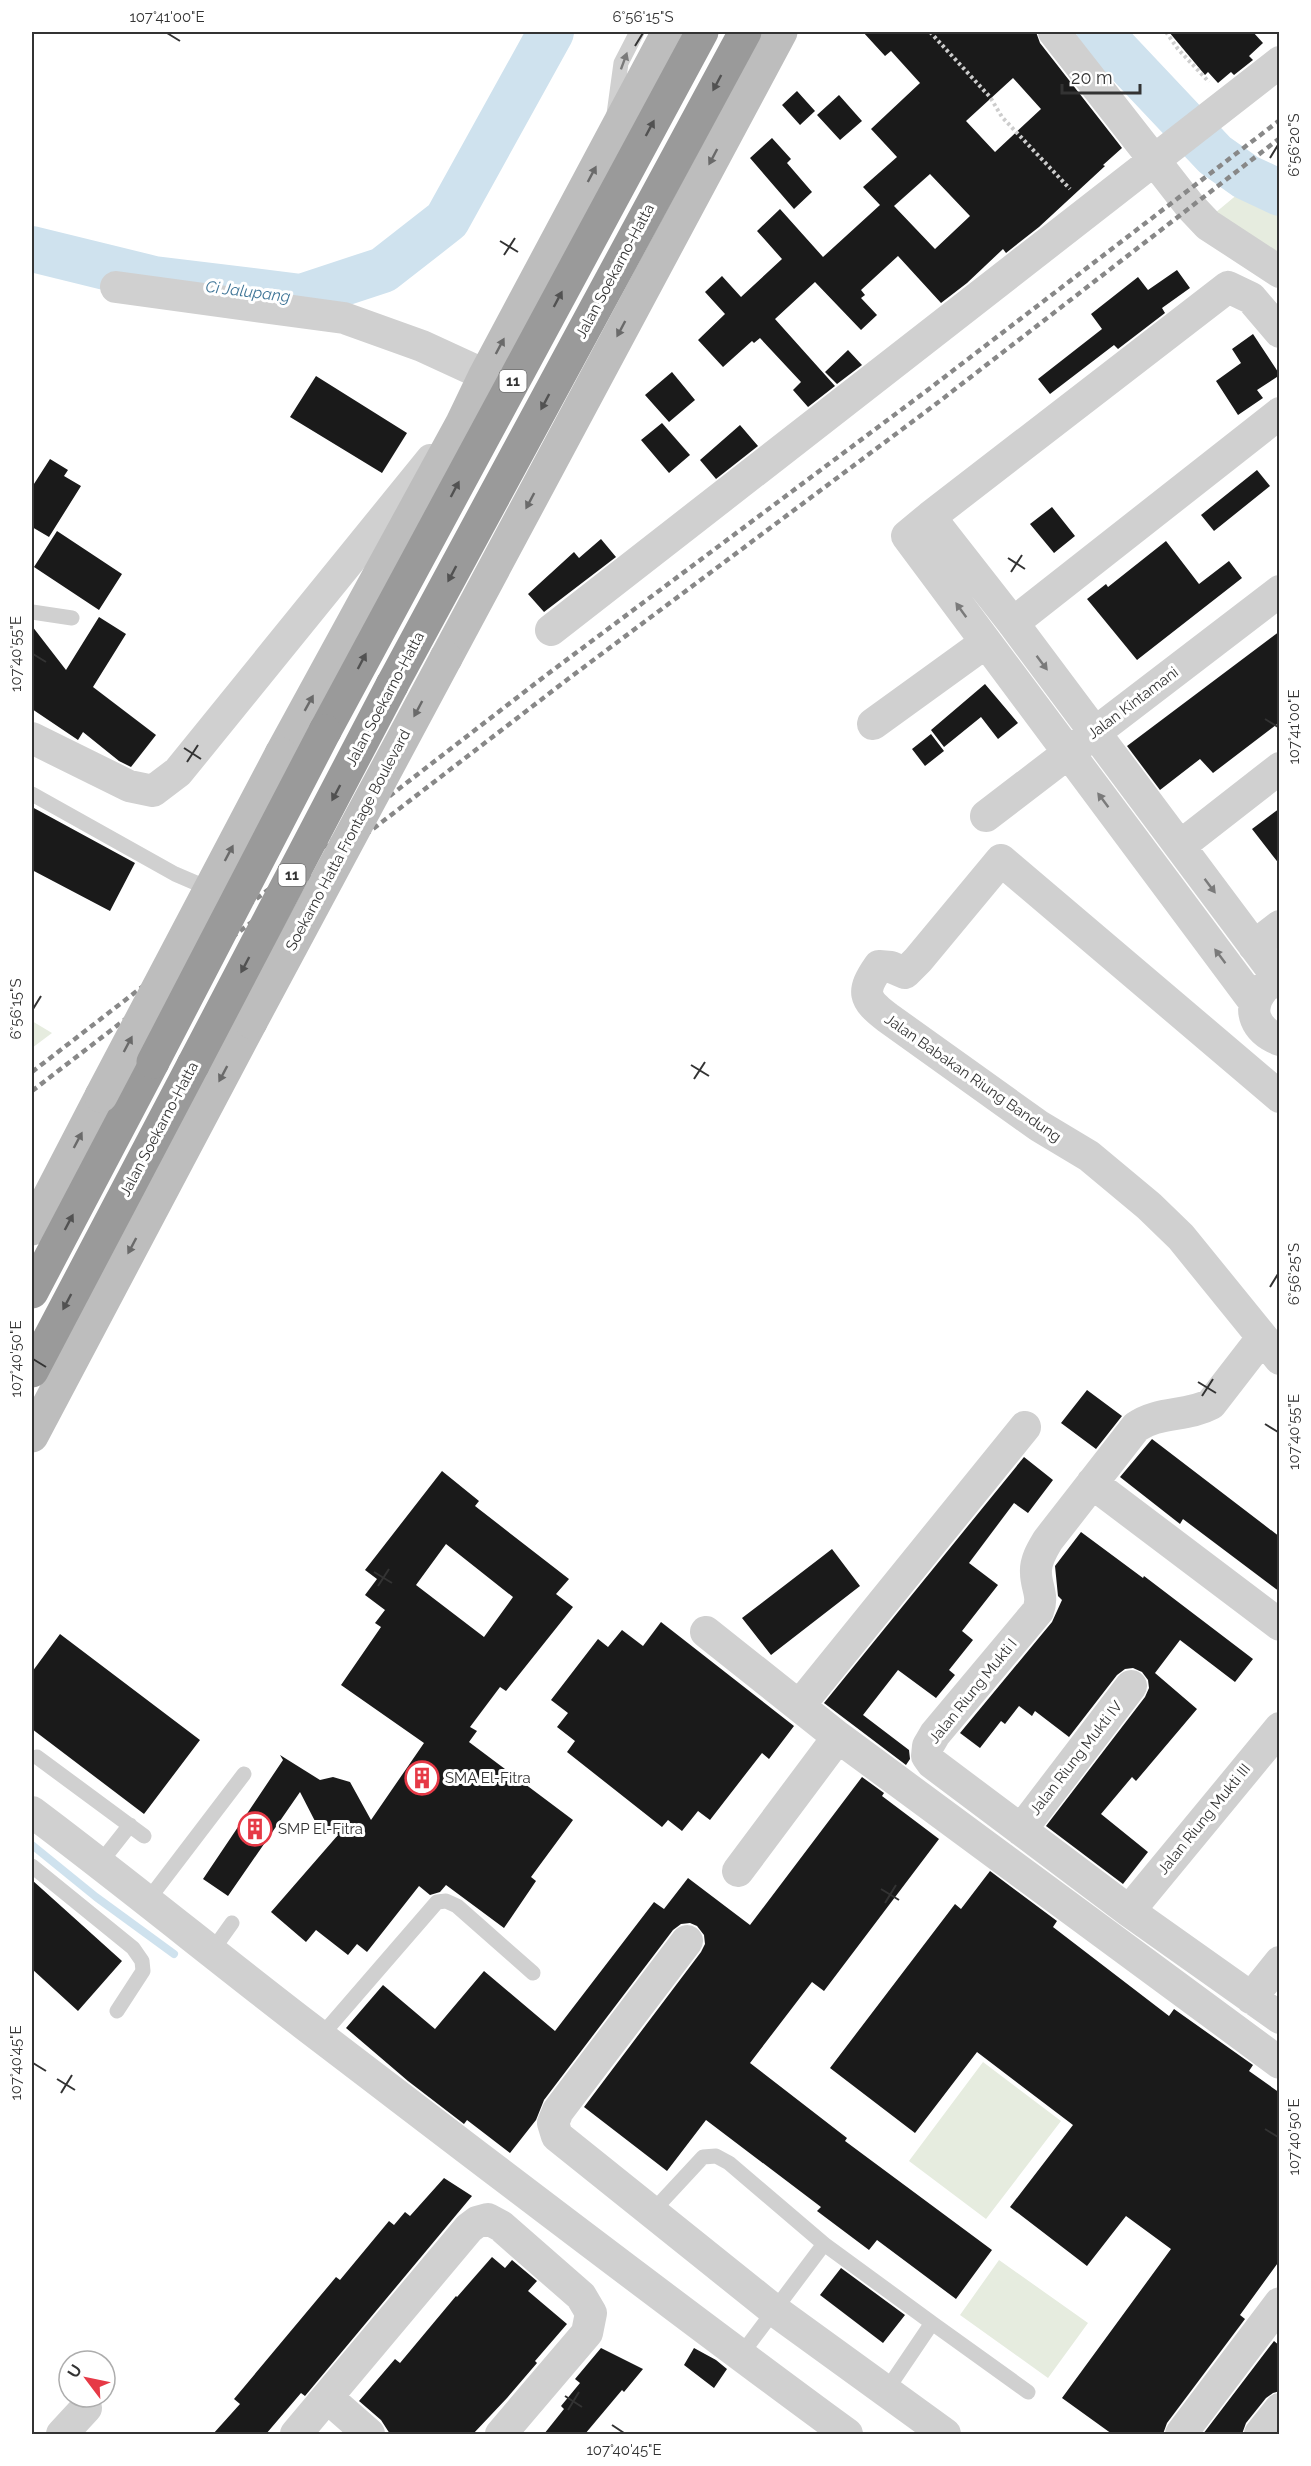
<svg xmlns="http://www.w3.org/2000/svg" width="1311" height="2466" viewBox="0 0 1311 2466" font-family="Raleway,sans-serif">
	<rect width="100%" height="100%" fill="#fff"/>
	<path fill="#e6ecdf" d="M 1245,188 L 1279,211 L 1279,255 L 1215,213 Z
		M 32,1021 L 52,1033 L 32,1048 Z
		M 983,2062 L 1061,2121 L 986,2219 L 909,2161 Z
		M 999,2260 L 1088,2323 L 1048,2378 L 960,2315 Z"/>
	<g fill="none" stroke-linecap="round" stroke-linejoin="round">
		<path stroke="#cfe2ee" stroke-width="8" d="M 32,1845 L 96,1897 L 174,1954"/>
		<path stroke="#cfe2ee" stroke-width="46" d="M 1099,32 L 1215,155 L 1246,177 L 1280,193
			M 32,249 L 154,279 L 301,297 L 383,270 L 447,220 L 551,32"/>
	</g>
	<path fill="#1a1a1a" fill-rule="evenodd" d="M 863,32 L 1036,32 L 1040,43 L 1122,148 L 1103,165 L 1105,166 L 1039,227 L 1006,253 L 1003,249 L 967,283 L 941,303 L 898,256 L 861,290 L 865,295 L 861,298 L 877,315 L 861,330 L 815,282 L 775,319 L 835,386 L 808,407 L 793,390 L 801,382 L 760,338 L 754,343 L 752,341 L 723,367 L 698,340 L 725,314 L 705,292 L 722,276 L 741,297 L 782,259 L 757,231 L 780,209 L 823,257 L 880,205 L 863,187 L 897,157 L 871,129 L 920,83 L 891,51 L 885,56 ZM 1013,78 L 1041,109 L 995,152 L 966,121 ZM 930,174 L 970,216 L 935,249 L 894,206 Z
		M 1169,32 L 1253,32 L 1263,43 L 1249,56 L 1253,60 L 1234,75 L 1231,72 L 1218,83 L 1208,72 L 1205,75 Z
		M 797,91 L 815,111 L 800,125 L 782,105 Z
		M 839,95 L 862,121 L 840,140 L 817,115 Z
		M 772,138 L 791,159 L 787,163 L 812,192 L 794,209 L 750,158 Z
		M 1177,270 L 1190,288 L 1162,308 L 1165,313 L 1118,349 L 1114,345 L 1050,394 L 1038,379 L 1102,329 L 1091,314 L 1138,277 L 1148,290 Z
		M 1253,334 L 1280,375 L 1257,390 L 1263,398 L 1238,415 L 1216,381 L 1241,363 L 1232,349 Z
		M 848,350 L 862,365 L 837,384 L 825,372 Z
		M 672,372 L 695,400 L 669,422 L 645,395 Z
		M 316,376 L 407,433 L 382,473 L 290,417 Z
		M 662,423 L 690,455 L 669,473 L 641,440 Z
		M 740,425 L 758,446 L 716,479 L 700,460 Z
		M 50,459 L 68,470 L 64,476 L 81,486 L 49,537 L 32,527 L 32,487 Z
		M 1257,470 L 1270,486 L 1214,531 L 1201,515 Z
		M 1052,507 L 1075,536 L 1054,553 L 1030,524 Z
		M 57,531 L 122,574 L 99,610 L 34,567 Z
		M 601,539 L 616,557 L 544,612 L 528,594 L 574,552 L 579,558 Z
		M 1166,541 L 1199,584 L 1229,561 L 1242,578 L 1137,660 L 1087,599 L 1106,584 L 1108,587 Z
		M 99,617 L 126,634 L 93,687 L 156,735 L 131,767 L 119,761 L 83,732 L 78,740 L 32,709 L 32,626 L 66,670 Z
		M 1280,631 L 1280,722 L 1213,773 L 1200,759 L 1160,790 L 1127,746 Z
		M 985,684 L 1018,723 L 998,739 L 981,717 L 944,747 L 931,730 Z
		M 931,734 L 944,751 L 925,766 L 912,749 Z
		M 32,807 L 135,863 L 110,911 L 32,870 Z
		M 1280,808 L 1280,865 L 1252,829 Z
		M 1087,1390 L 1122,1416 L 1096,1449 L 1061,1423 Z
		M 1152,1439 L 1280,1537 L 1280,1592 L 1183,1519 L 1180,1524 L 1120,1477 Z
		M 1024,1457 L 1053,1480 L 1028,1513 L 1014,1503 L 969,1563 L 998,1585 L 962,1631 L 973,1640 L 949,1670 L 955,1675 L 936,1698 L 898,1670 L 863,1715 L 909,1750 L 910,1759 L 906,1765 L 824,1703 Z
		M 442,1471 L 479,1501 L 475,1506 L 569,1579 L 556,1594 L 573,1607 L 506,1691 L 500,1687 L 470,1727 L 477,1731 L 469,1742 L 573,1820 L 531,1877 L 536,1881 L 504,1928 L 446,1885 L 440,1892 L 430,1895 L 419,1886 L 367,1952 L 357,1944 L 348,1955 L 316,1930 L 306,1942 L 271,1912 L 338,1835 L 318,1827 L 300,1792 L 228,1896 L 203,1879 L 283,1760 L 280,1755 L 320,1780 L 333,1777 L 350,1782 L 371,1820 L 424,1743 L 341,1685 L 381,1627 L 375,1623 L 385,1610 L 365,1595 L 377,1579 L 365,1570 ZM 446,1544 L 513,1597 L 484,1637 L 416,1585 Z
		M 1081,1532 L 1143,1578 L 1144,1576 L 1253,1659 L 1235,1682 L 1180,1640 L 1155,1673 L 1197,1709 L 1136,1781 L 1132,1777 L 1101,1814 L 1148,1852 L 1123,1884 L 1046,1826 L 1145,1697 L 1149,1688 L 1148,1680 L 1142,1672 L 1133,1668 L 1125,1669 L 1117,1675 L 1069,1737 L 1035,1711 L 1032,1716 L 1019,1706 L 1005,1724 L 1001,1721 L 980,1748 L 960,1733 L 1052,1622 L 1062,1600 L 1058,1596 L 1055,1566 Z
		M 832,1549 L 860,1586 L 771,1655 L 742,1618 Z
		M 661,1622 L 794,1726 L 769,1759 L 762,1753 L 710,1820 L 698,1811 L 682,1831 L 668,1820 L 662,1827 L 567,1752 L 575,1741 L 557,1727 L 568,1713 L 551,1700 L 598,1639 L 608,1647 L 622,1630 L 643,1646 Z
		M 60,1634 L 200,1740 L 144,1814 L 32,1729 L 32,1672 Z
		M 862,1777 L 884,1793 L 882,1796 L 939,1839 L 824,1991 L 812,1982 L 750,2063 L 847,2138 L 845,2141 L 992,2250 L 956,2299 L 877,2240 L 869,2250 L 817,2211 L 821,2207 L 706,2120 L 667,2171 L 584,2107 L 701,1952 L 705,1944 L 704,1935 L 697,1926 L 690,1923 L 681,1924 L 673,1930 L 544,2100 L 536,2120 L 510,2153 L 467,2120 L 464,2124 L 408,2081 L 346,2028 L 383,1985 L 435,2029 L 484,1971 L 555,2031 L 654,1902 L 664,1909 L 688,1878 L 750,1925 Z
		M 990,1871 L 1057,1921 L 1053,1927 L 1169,2016 L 1174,2009 L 1253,2065 L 1249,2071 L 1280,2093 L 1280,2260 L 1240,2315 L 1245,2319 L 1167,2423 L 1163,2434 L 1112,2434 L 1062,2398 L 1171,2249 L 1126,2216 L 1087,2266 L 1010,2207 L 1073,2125 L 977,2052 L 915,2133 L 830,2068 L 955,1904 L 961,1909 Z
		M 32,1880 L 122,1961 L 78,2011 L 32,1969 Z
		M 444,2178 L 472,2196 L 305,2396 L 301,2393 L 266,2434 L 213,2434 L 240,2404 L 234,2399 L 336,2277 L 340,2280 L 389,2221 L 394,2225 L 405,2212 L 410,2216 Z
		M 492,2257 L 505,2268 L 512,2260 L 537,2281 L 528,2291 L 567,2324 L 535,2361 L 537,2363 L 507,2398 L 473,2434 L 390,2434 L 381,2420 L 359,2401 L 395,2359 L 400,2363 L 456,2296 L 457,2297 Z
		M 841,2268 L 905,2315 L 883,2343 L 820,2295 Z
		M 1274,2341 L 1280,2346 L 1280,2391 L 1273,2393 L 1266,2398 L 1246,2423 L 1242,2434 L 1203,2434 Z
		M 601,2348 L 643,2369 L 624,2392 L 622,2390 L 585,2434 L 544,2434 L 564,2409 L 561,2406 L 580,2383 L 575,2379 Z
		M 694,2348 L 716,2360 L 727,2369 L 714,2388 L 684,2365 Z"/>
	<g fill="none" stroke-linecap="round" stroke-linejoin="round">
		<path stroke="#cdcdcd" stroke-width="4" stroke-dasharray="3 3" stroke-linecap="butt" d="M 930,32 L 990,97 L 1002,117 L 1070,189
			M 1166,32 L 1178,49 L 1209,82"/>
		<path stroke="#d0d0d0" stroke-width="15" d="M 614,114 L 621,63 L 637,32
			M 32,612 L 72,618
			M 32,794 L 175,874 L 210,889
			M 37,1757 L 144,1836
			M 100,1863 L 130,1825
			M 32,1866 L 133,1948 L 142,1961 L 143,1971 L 117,2011
			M 148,1900 L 244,1774
			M 212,1951 L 232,1923
			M 321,2036 L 437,1902 L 446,1901 L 457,1906 L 533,1973
			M 651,2213 L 703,2157 L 716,2156 L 729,2163 L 824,2244 L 740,2356
			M 824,2244 L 932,2323 L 886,2391
			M 932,2323 L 1028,2392"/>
		<path stroke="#d0d0d0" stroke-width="32" d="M 1054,32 L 1190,206 L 1208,225 L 1280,272
			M 116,287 L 344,318 L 422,346 L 485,375
			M 930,517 L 1013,623 L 1279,979 C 1274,982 1266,985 1263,989 C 1245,1011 1257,1031 1280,1040
			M 1013,623 L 1280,413
			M 551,630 L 1280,62
			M 873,724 L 985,643
			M 32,738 L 129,786 L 153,791 L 178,772 L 431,460
			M 986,816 L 1280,591
			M 1180,846 L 1280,768
			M 1254,946 L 1280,926
			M 1255,1003 L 907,536 L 930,517 L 1228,287 L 1251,298 L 1280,332
			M 1280,1097 L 1001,860 L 918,960 L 905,973 L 891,967 L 879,966 C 861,992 863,999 888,1018 L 1039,1126 L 1089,1156 L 1149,1206 L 1181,1237 L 1280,1359
			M 1262,1338 L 1211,1404 C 1187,1417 1158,1411 1136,1427 L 1048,1540 C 1042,1550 1035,1561 1036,1573 C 1036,1587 1044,1596 1038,1611 L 935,1734 L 928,1746 L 927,1756 L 932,1763 L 1129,1911 L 1280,2018
			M 1092,1483 L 1280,1625
			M 706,1632 L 838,1737 L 1280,2063
			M 799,1706 L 1025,1427
			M 32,1812 C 124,1881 213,1954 304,2024 C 485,2162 664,2300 847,2434
			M 1021,1830 L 1131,1686
			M 738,1871 L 838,1737
			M 1129,1911 L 1280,1728
			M 687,1941 L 558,2111 L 553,2123 L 557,2136 L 774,2310 L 945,2434
			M 1251,1998 L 1280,1962
			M 328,2398 L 369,2434
			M 62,2434 L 86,2408
			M 296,2434 L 469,2228 L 477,2222 L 488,2219 L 501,2226 L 581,2296 L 591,2313 L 587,2333 L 501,2434
			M 1181,2434 L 1280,2303
			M 1260,2434 L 1280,2409"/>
		<path stroke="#bdbdbd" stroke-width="33" d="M 446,658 L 781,32
			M 281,754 L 462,423 L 485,375 L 668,32
			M 32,1229 L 101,1096
			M 32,1436 L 251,1022"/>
		<path stroke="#9a9a9a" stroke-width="33" d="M 392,685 L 745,32
			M 325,731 L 702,32
			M 32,1292 L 153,1062
			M 32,1371 L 193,1065"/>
		<path stroke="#888" stroke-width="4.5" stroke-dasharray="6 4.5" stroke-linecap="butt" d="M 32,1072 L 545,676 L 925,392 L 1280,120
			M 32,1091 L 568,679 L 932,407 L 1280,138"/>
		<path stroke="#bdbdbd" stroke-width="33" d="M 251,1022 L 446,658
			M 101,1096 L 281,754"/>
		<path stroke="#9a9a9a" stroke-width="33" d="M 153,1062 L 325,731
			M 193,1065 L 392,685"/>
	</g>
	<defs><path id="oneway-solid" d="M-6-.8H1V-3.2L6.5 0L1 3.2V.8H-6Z" transform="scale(1.5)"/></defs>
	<g fill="#7a7a7a">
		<use href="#oneway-solid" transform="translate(624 61) rotate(-70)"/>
		<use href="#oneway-solid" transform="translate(961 610) rotate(-126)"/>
		<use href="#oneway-solid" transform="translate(1042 663) rotate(53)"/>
		<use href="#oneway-solid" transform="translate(1103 800) rotate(-127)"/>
		<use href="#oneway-solid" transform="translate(1210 886) rotate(53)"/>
		<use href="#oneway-solid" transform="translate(1220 956) rotate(-127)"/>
	</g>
	<g fill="#525252">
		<use href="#oneway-solid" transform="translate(717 83) rotate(118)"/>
		<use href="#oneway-solid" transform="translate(650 128) rotate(-62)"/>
		<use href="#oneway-solid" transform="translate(558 299) rotate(-62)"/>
		<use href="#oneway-solid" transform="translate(545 402) rotate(118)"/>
		<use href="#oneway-solid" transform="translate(455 489) rotate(-62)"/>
		<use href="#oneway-solid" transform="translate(452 574) rotate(118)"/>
		<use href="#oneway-solid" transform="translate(362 661) rotate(-62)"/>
		<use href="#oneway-solid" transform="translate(336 793) rotate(118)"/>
		<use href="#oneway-solid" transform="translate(245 965) rotate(118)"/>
		<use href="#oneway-solid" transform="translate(69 1222) rotate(-62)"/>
		<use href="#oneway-solid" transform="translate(67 1302) rotate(118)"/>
	</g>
	<g fill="#6a6a6a">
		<use href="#oneway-solid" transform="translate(713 157) rotate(118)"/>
		<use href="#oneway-solid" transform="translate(592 174) rotate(-62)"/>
		<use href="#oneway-solid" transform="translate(621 329) rotate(118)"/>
		<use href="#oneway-solid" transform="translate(500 346) rotate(-62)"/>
		<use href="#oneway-solid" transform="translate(530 501) rotate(118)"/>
		<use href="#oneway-solid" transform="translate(309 703) rotate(-61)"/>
		<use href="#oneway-solid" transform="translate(418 709) rotate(118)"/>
		<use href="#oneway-solid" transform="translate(229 853) rotate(-62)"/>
		<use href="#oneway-solid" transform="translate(128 1044) rotate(-62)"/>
		<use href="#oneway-solid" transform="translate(223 1074) rotate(118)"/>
		<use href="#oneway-solid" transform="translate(78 1140) rotate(-62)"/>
		<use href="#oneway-solid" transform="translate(132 1246) rotate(118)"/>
	</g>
	<path fill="none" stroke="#333" stroke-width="2" d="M 167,33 L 180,41M 635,46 L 643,33M 1270,158 L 1278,145M 500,241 L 518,252M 504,255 L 515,238M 1008,558 L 1025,569M 1011,572 L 1022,555M 33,654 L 46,662M 1265,719 L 1278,727M 184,748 L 201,759M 187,762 L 198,745M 33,1009 L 41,996M 691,1065 L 709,1076M 694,1079 L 705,1062M 1270,1287 L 1278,1274M 33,1359 L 46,1367M 1198,1382 L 1216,1393M 1202,1396 L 1213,1379M 1265,1424 L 1278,1432M 374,1572 L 392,1583M 378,1586 L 389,1569M 881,1889 L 899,1900M 885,1903 L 896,1885M 33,2063 L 46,2071M 57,2079 L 75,2090M 61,2093 L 72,2075M 1265,2129 L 1278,2137M 565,2396 L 582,2407M 568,2410 L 579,2392M 612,2425 L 624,2433"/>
	<defs>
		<g id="building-ring" transform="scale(1.725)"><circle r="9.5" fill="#fff" stroke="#e63946" stroke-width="1.5"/><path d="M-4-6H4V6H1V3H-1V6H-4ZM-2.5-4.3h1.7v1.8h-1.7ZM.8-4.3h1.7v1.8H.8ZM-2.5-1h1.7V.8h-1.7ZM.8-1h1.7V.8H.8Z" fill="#e63946"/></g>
	</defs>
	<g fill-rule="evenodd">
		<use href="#building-ring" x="422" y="1778"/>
		<use href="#building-ring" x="255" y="1829"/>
	</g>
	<g text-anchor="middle" stroke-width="6" stroke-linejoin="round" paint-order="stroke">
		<g fill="#fff" stroke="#707070" stroke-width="1.5">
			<rect x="499.5" y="370" width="27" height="22" rx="4.5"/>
			<rect x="278.5" y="864" width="27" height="22" rx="4.5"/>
		</g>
		<g font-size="14" font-weight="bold" fill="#333">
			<text x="513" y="386">11</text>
			<text x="292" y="880">11</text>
		</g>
		<g font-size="15" fill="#333" stroke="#fff">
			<text transform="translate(615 271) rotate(-62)" y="5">Jalan Soekarno-Hatta</text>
			<text transform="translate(385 699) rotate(-62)" y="5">Jalan Soekarno-Hatta</text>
			<text transform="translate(1133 703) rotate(-37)" y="5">Jalan Kintamani</text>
			<text transform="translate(348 840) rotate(-62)" y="5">Soekarno Hatta Frontage Boulevard</text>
			<text transform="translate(973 1078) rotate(35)" y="5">Jalan Babakan Riung Bandung</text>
			<text transform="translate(159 1129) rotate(-62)" y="5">Jalan Soekarno-Hatta</text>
			<text transform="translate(973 1691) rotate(-51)" y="5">Jalan Riung Mukti I</text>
			<text transform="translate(1076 1758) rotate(-52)" y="5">Jalan Riung Mukti IV</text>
			<text transform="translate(1204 1819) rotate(-51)" y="5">Jalan Riung Mukti III</text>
		</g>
		<g font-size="15" fill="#333" stroke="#fff" text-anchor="start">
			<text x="445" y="1783">SMA El-Fitra</text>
			<text x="278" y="1834">SMP El-Fitra</text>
		</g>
		<g font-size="16" font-style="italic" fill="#3f7597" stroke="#fff">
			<text transform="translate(248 291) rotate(7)" y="6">Ci Jalupang</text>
		</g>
	</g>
	<rect width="1311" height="2466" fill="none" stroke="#ffffff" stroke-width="66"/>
	<g transform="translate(87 2379) rotate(302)"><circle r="28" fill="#ffffff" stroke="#adadad" stroke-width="1.5"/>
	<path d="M0-4.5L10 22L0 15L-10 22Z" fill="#e63946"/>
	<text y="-9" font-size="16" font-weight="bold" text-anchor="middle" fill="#333333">U</text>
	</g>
	<path d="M1062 84v9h78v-9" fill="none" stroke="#333333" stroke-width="3"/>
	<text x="1071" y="84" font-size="18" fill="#333333" stroke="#ffffff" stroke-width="4.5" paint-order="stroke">20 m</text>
	<rect x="33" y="33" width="1245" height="2400" fill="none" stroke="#333" stroke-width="2"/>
	<g font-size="15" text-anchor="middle" fill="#333">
		<text x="167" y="22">107°41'00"E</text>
		<text x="643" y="22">6°56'15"S</text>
		<text transform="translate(1294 145) rotate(-90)" y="5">6°56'20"S</text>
		<text transform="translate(16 654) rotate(-90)" y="5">107°40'55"E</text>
		<text transform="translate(1294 727) rotate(-90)" y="5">107°41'00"E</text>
		<text transform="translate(16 1009) rotate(-90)" y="5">6°56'15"S</text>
		<text transform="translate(1294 1274) rotate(-90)" y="5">6°56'25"S</text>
		<text transform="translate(16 1359) rotate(-90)" y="5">107°40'50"E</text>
		<text transform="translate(1294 1432) rotate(-90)" y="5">107°40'55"E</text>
		<text transform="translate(16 2063) rotate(-90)" y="5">107°40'45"E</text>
		<text transform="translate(1294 2137) rotate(-90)" y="5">107°40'50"E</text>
		<text x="624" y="2455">107°40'45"E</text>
	</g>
</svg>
